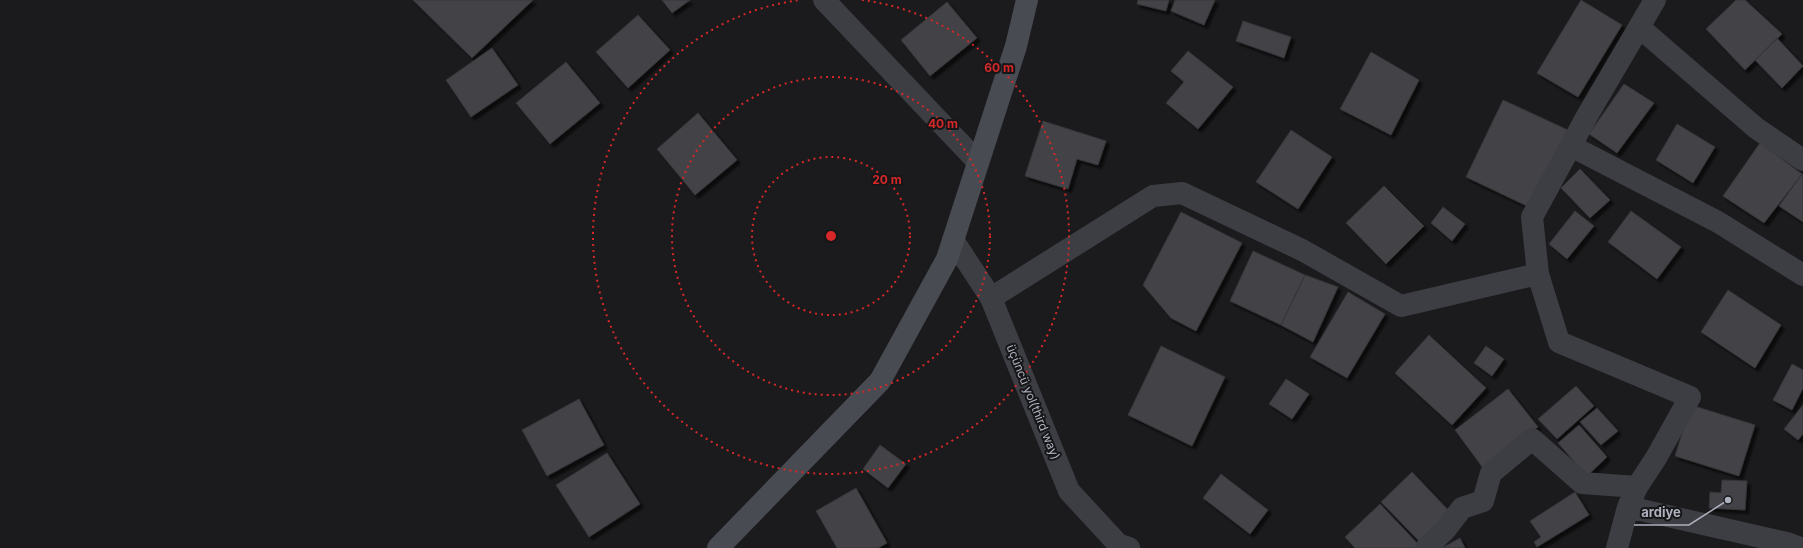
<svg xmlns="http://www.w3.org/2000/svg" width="1803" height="548" viewBox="0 0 1803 548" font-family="Inter,sans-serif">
	<defs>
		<filter id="shadow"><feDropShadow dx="3.5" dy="3.5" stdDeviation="1" flood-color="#0009"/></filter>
	</defs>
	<rect width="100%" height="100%" fill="#1b1b1d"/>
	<path fill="#424347" stroke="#353539" filter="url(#shadow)" d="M 413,0 L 533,0 L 472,58 Z
		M 662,0 L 690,0 L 672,13 Z
		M 1138,0 L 1169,0 L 1166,11 L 1137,4 Z
		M 1175,0 L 1215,0 L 1204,25 L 1171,11 Z
		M 1581,0 L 1622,25 L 1578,97 L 1537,73 Z
		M 1736,0 L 1745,0 L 1782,34 L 1745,70 L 1706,29 Z
		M 947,2 L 977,38 L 930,76 L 901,40 Z
		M 638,15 L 670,50 L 628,88 L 596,52 Z
		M 1243,21 L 1291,37 L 1284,58 L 1236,41 Z
		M 1777,38 L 1803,66 L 1782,88 L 1755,60 Z
		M 492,48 L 518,85 L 471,117 L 446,80 Z
		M 1188,51 L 1233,87 L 1198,129 L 1166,103 L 1184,82 L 1171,71 Z
		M 1371,52 L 1419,80 L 1391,135 L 1340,109 Z
		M 566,62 L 600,103 L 550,144 L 516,103 Z
		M 1624,84 L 1654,103 L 1617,153 L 1589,134 Z
		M 1503,100 L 1568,130 L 1531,208 L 1466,177 Z
		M 698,113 L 737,160 L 695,195 L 657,149 Z
		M 1043,121 L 1106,141 L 1098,165 L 1077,159 L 1068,189 L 1025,176 Z
		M 1677,124 L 1715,147 L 1693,183 L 1656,160 Z
		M 1291,130 L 1332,157 L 1298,209 L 1256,182 Z
		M 1760,143 L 1802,174 L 1764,223 L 1723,196 Z
		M 1580,169 L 1610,200 L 1590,218 L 1561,188 Z
		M 1802,174 L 1803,174 L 1803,222 L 1779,206 Z
		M 1384,186 L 1424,226 L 1386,264 L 1346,223 Z
		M 1443,207 L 1465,224 L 1452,241 L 1431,223 Z
		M 1575,211 L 1594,226 L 1567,259 L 1549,244 Z
		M 1631,211 L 1681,247 L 1657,279 L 1608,242 Z
		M 1181,212 L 1242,243 L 1196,331 L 1171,318 L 1143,285 Z
		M 1253,251 L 1305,275 L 1281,325 L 1230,301 Z
		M 1305,275 L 1338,287 L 1313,342 L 1281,325 Z
		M 1728,290 L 1781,325 L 1755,368 L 1701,332 Z
		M 1348,292 L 1385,314 L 1347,378 L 1310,357 Z
		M 1429,335 L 1486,388 L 1452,425 L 1395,373 Z
		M 1161,346 L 1225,377 L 1192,446 L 1128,415 Z
		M 1486,346 L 1504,359 L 1492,376 L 1474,363 Z
		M 1792,364 L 1803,370 L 1803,388 L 1792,410 L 1773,400 Z
		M 1286,379 L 1309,394 L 1292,419 L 1269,404 Z
		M 1576,386 L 1594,406 L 1557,439 L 1538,419 Z
		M 1508,389 L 1538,427 L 1483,468 L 1455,430 Z
		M 579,399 L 604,445 L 547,476 L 522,430 Z
		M 1691,405 L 1755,425 L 1739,476 L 1675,456 Z
		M 1803,405 L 1803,434 L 1798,440 L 1784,429 Z
		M 1597,408 L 1618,431 L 1601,445 L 1580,422 Z
		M 1579,425 L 1607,457 L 1587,476 L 1558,443 Z
		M 880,445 L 906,464 L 888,488 L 863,469 Z
		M 607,453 L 640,504 L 589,537 L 556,485 Z
		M 1412,472 L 1453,515 L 1422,544 L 1381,502 Z
		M 1221,474 L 1268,510 L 1250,534 L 1203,498 Z
		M 1722,480 L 1747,481 L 1745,510 L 1709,508 L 1710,492 L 1721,493 Z
		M 856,488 L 887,543 L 878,548 L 837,548 L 816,511 Z
		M 1575,492 L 1589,515 L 1537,547 L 1534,542 L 1541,537 L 1530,521 Z
		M 1380,504 L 1419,545 L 1416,548 L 1355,548 L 1345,537 Z
		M 1460,538 L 1465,548 L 1442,548 Z"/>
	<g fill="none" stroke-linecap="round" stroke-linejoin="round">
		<path stroke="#3d3e44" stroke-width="22" d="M 824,0 L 978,162
			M 1639,27 L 1756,128 L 1803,160
			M 1571,146 L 1718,222 L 1803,275
			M 953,240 L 991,298 L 1069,491 L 1118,544 L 1129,548
			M 1538,274 L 1559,342 L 1690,397 L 1656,458 L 1637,487 L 1628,507 L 1617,548
			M 991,298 L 1153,196 L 1182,193 L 1302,250 L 1401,306 L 1538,274 L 1532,217 L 1587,116 L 1655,0
			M 1628,507 L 1787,543 L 1800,548
			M 1426,548 L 1445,530 L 1462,508 L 1483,501 L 1491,473 L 1532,439 L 1582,483 L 1637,487"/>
		<path stroke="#494b52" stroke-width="22" d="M 718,548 L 880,381 L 947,259 L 1016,46 L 1027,0"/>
	</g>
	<g fill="none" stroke="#d62828" stroke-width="2" stroke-dasharray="2 4">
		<circle cx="831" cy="236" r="79"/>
		<circle cx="831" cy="236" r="159"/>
		<path d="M862 0A238 238 0 1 1 800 0"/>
	</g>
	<g text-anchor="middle" stroke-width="4" stroke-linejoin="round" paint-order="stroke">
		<g font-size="12" fill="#adb0bd" stroke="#161618">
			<text transform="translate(1033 402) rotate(68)" y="4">üçüncü yol(third way)</text>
		</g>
	</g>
	<circle cx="831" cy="236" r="6" fill="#d62828" stroke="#161618" stroke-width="2"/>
	<g font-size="12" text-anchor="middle" font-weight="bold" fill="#d62828" stroke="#161618" stroke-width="4" stroke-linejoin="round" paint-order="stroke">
		<text x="999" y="72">60 m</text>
		<text x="943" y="128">40 m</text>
		<text x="887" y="184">20 m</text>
	</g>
	<path fill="none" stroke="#adb0bd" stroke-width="1.5" d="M1728 500L1689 525H1634"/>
	<circle fill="#adb0bd" stroke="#161618" stroke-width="1.5" cx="1728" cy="500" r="4"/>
	<g font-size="13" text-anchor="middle" font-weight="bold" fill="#adb0bd" stroke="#161618" stroke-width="4" stroke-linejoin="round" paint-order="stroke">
		<text x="1661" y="517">ardiye</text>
	</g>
</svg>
